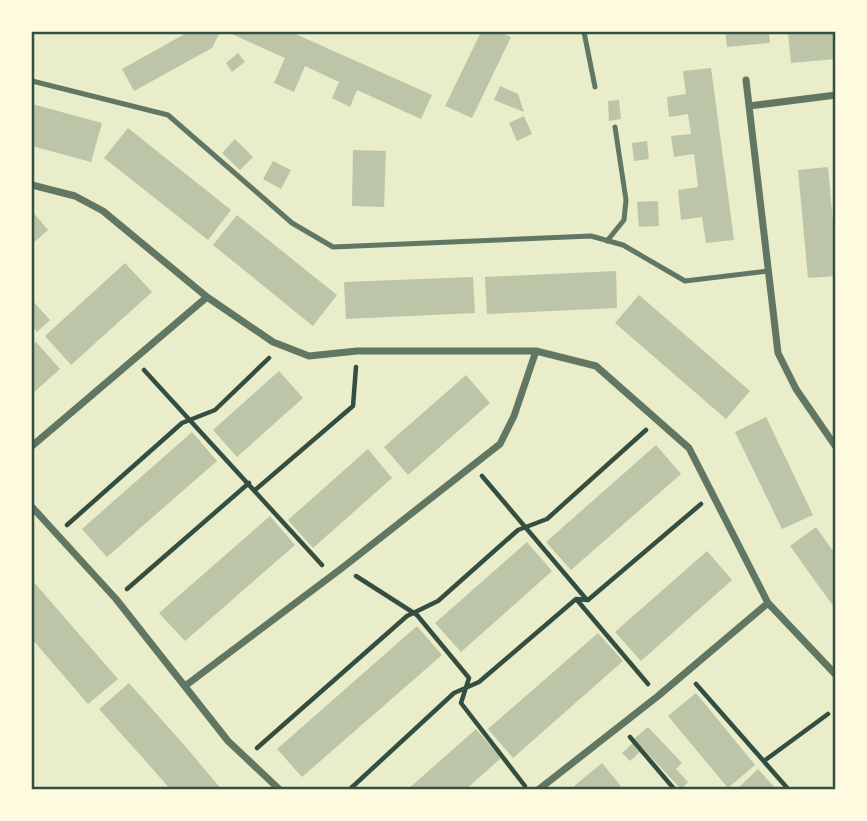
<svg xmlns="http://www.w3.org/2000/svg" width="867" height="821" viewBox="0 0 867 821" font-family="Karla,sans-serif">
	<rect width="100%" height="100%" fill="#e9edc9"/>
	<path fill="#bcc5a7" d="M 185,32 L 220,32 L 212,48 L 134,91 L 122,69 L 183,35 Z
		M 227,32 L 291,32 L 432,95 L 421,119 L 357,90 L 350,107 L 332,98 L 339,82 L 305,66 L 294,92 L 274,83 L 285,58 Z
		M 481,32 L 499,32 L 511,37 L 472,118 L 445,106 Z
		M 725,32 L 769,32 L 770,43 L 727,47 Z
		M 807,32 L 836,32 L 836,59 L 791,63 L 788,33 Z
		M 238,53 L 245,62 L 232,72 L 226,63 Z
		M 711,68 L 734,240 L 706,243 L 702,217 L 681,220 L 678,190 L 698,187 L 694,154 L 674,157 L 671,136 L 691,134 L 688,114 L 669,117 L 667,97 L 686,94 L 683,71 Z
		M 500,86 L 518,94 L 524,112 L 494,100 Z
		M 619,100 L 621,119 L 609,121 L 608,101 Z
		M 32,104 L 102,123 L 91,162 L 32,146 Z
		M 524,116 L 532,134 L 517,141 L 509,123 Z
		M 128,128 L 231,210 L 208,240 L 104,158 Z
		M 235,139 L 253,157 L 240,170 L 222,153 Z
		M 647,141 L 649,159 L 634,161 L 632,143 Z
		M 353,150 L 386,151 L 384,207 L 352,206 Z
		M 273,161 L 291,170 L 281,189 L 263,179 Z
		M 828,167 L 833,222 L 836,221 L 836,276 L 808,278 L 798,170 Z
		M 658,201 L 659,226 L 639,227 L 637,202 Z
		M 32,211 L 48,230 L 32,244 Z
		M 237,215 L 337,295 L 313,326 L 213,245 Z
		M 125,263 L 152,292 L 71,365 L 45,336 Z
		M 616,271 L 617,308 L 487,314 L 485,277 Z
		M 473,277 L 475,313 L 346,319 L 344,282 Z
		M 639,295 L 750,391 L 726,419 L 615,323 Z
		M 32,300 L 50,320 L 37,332 L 32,326 Z
		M 36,342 L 60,369 L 32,394 L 32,346 Z
		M 279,371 L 303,398 L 237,457 L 213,430 Z
		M 466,375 L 490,403 L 408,475 L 384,447 Z
		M 766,417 L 813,515 L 782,529 L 735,432 Z
		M 192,432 L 217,461 L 107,557 L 82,529 Z
		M 656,445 L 681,474 L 571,570 L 546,542 Z
		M 368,449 L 392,478 L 313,548 L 288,520 Z
		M 270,516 L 295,545 L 185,641 L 159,613 Z
		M 816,527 L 836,555 L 836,610 L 790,546 Z
		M 527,542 L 552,571 L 461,652 L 435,623 Z
		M 707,551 L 732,580 L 641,661 L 615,632 Z
		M 32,580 L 118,679 L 88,704 L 32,639 Z
		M 417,626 L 442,655 L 302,777 L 277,749 Z
		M 598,633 L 623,661 L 513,758 L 488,729 Z
		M 129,683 L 185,746 L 222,790 L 171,790 L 142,757 L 99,709 Z
		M 696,693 L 755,765 L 728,788 L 668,716 Z
		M 648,727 L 682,763 L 676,769 L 688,782 L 681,789 L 634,739 Z
		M 476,729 L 501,758 L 465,790 L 407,790 Z
		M 633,743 L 641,751 L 630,761 L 622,753 Z
		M 602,763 L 624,790 L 577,790 L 574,786 Z
		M 758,769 L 777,790 L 736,790 Z"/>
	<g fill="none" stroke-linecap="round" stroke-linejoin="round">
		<path stroke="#344e41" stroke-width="4.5" d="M 144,370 L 322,565
			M 482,476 L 587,600
			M 255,490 L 353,406 L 356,367
			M 67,525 L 182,423 L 215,410 L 269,358
			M 356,576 L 417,615 L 469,678 L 461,703 L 525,786
			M 127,589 L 249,483
			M 577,600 L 648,684
			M 696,684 L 789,790
			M 630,737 L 675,790
			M 257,748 L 407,616 L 438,601 L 518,530 L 547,519 L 646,430
			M 764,761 L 828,714
			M 349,790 L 454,693 L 479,682 L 576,599 L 588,600 L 701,504"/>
		<path stroke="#617663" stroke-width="5" d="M 584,32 L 595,87
			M 32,81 L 168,115 L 292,223 L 333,247 L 591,236 L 623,245 L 685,281 L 768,271
			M 607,241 L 624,220 L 626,200 L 615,127"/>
		<path stroke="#617663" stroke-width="7" d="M 746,80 L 778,353 L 796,389 L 836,447
			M 749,106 L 836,95
			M 32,185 L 75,196 L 103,211 L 207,297 L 273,342 L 309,356 L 357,351 L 536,351 L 596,366 L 689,448 L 768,603 L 836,675
			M 32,446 L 207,297
			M 32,507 L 116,599 L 228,741 L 280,790
			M 185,686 L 342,568 L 500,444 L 514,416 L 536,351
			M 538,790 L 658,696 L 768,603"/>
	</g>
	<rect width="867" height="821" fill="none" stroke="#fefae0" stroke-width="66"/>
	<rect x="33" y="33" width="801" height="755" fill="none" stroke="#344e41" stroke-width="2.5"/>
</svg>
